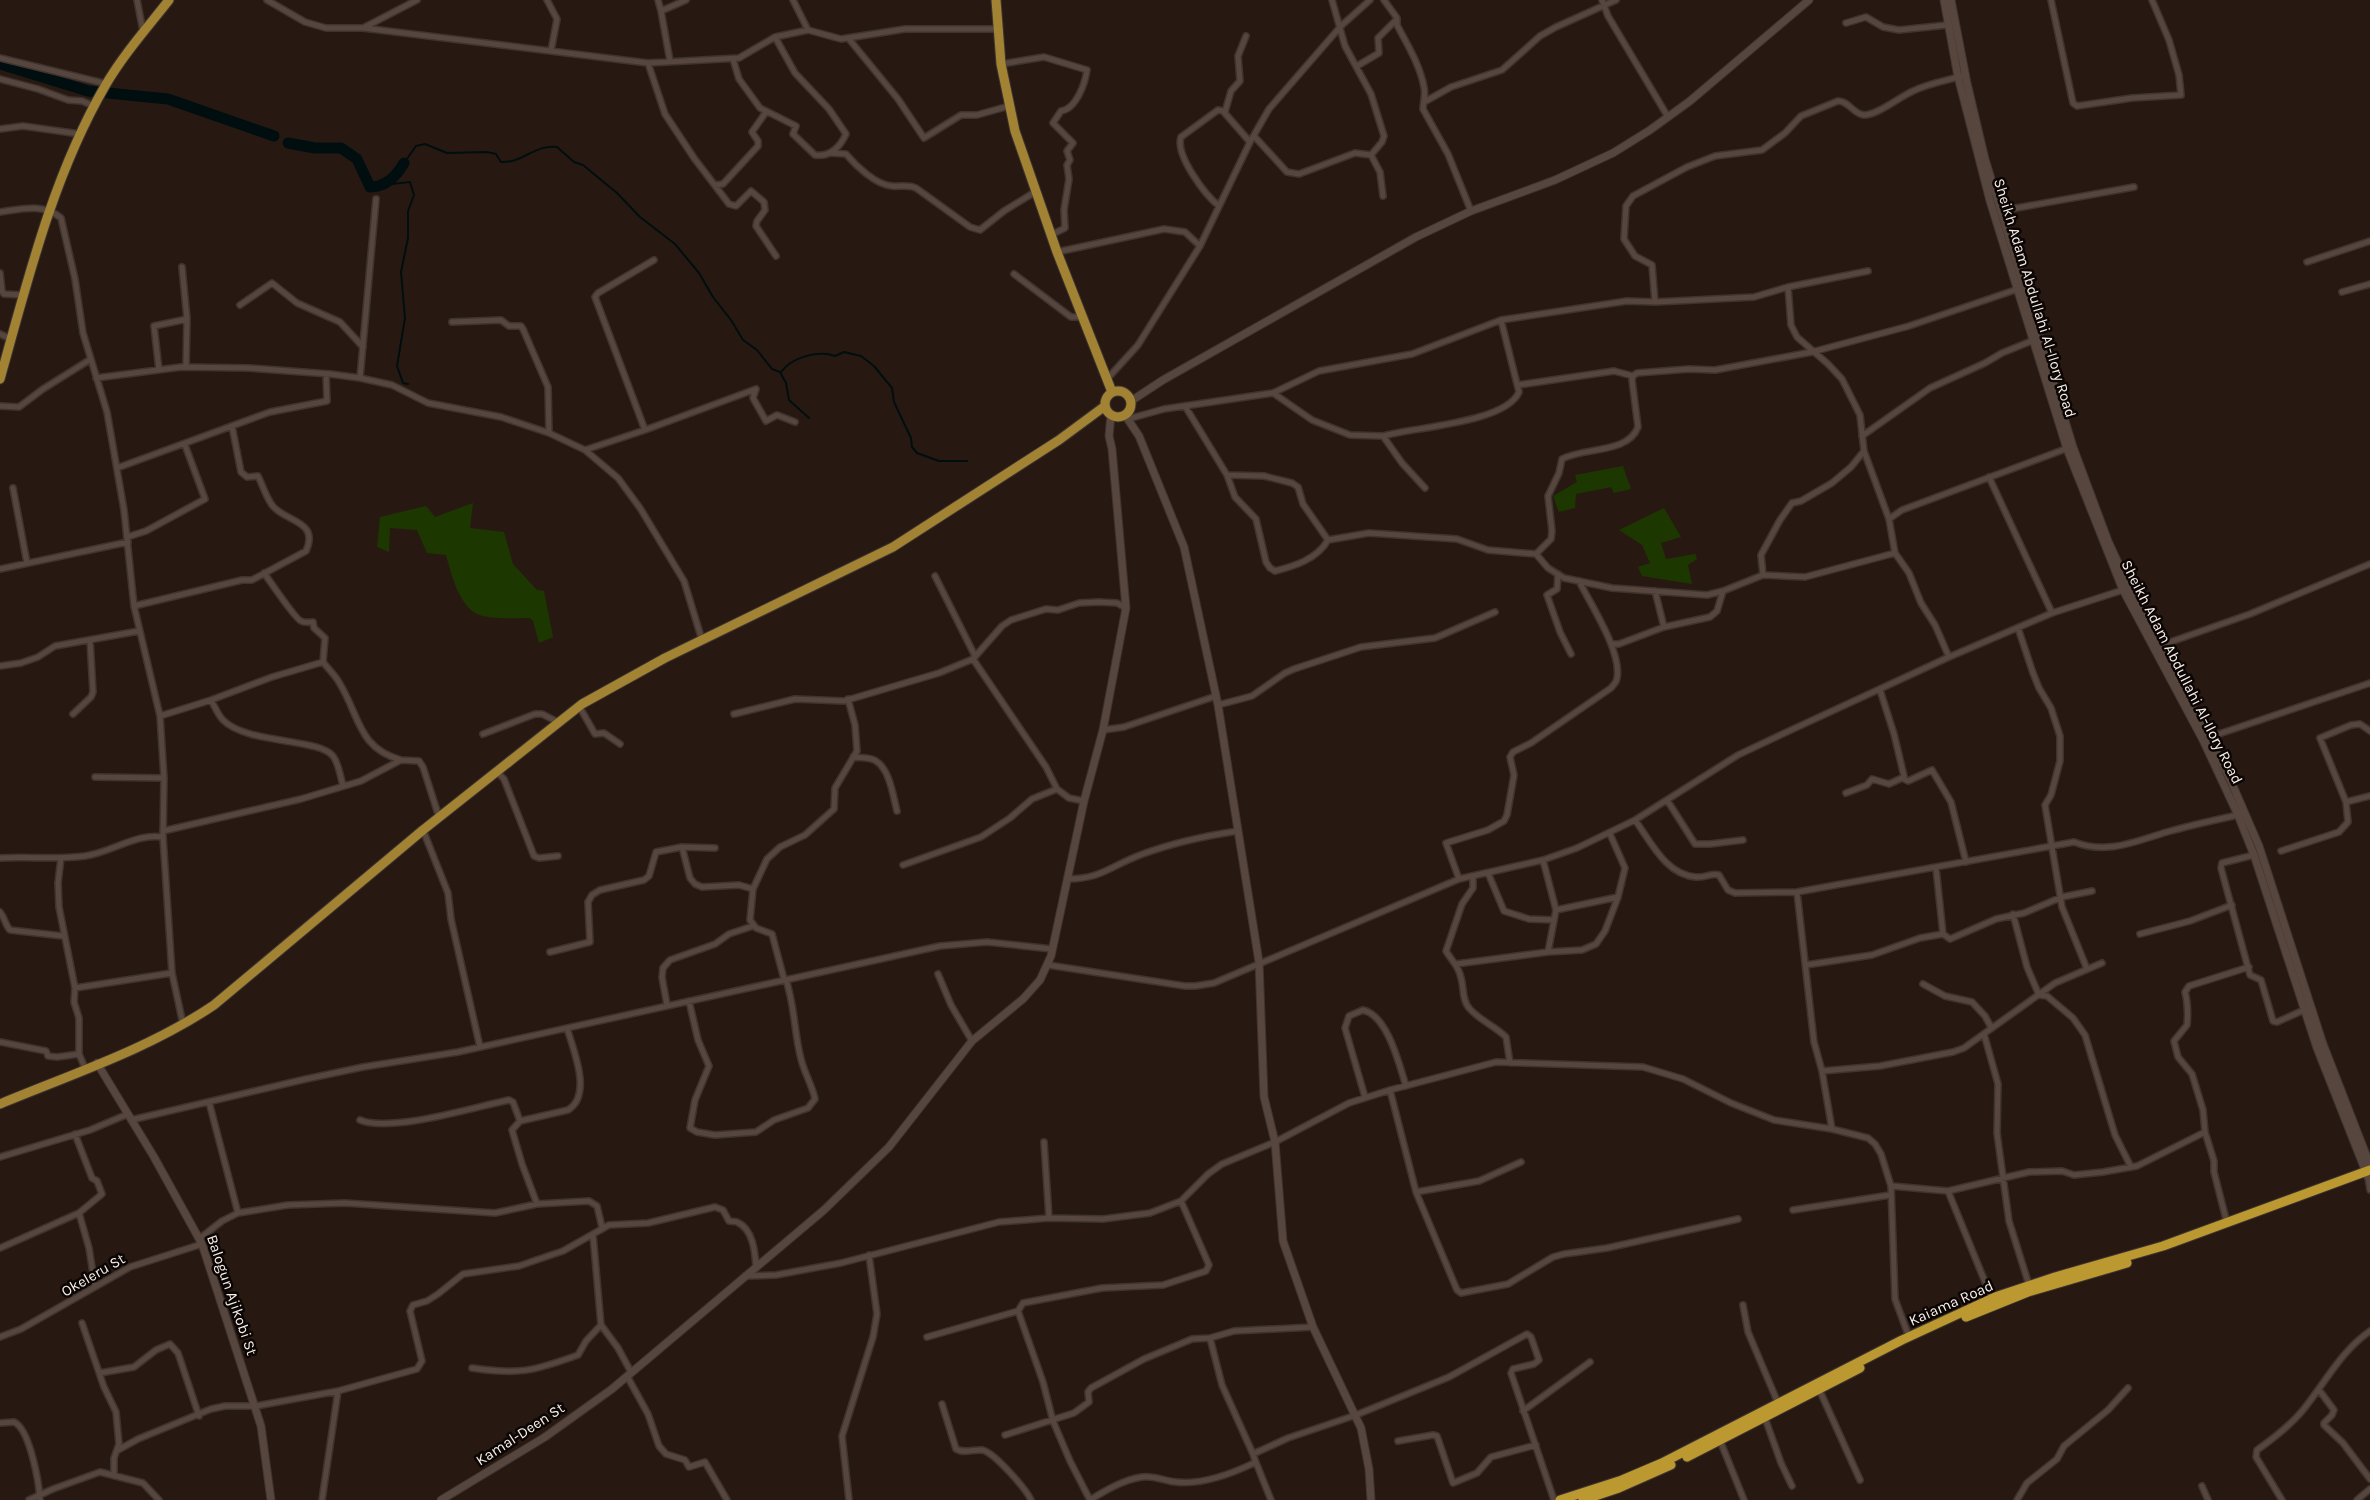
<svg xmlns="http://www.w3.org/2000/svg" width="2370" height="1500" viewBox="0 0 2370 1500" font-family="Karla,sans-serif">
	<rect width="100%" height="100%" fill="#271912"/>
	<path fill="#1d3701" d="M 1623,466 L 1631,489 L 1614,493 L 1611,487 L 1576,494 L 1575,508 L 1559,512 L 1553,496 L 1577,482 L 1575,475 Z
		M 473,503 L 470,528 L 504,532 L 513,564 L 537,590 L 544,591 L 553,637 L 539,643 L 533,621 L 530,618 C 517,618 486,620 475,613 C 458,602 451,573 446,555 L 427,553 L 417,530 L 390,528 L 389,552 L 377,547 L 380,517 L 426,506 L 435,517 Z
		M 1664,508 L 1681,537 L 1661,543 L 1666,559 L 1695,554 L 1697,559 L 1688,565 L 1692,584 L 1642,576 L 1638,567 L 1650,563 L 1642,545 L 1619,530 Z"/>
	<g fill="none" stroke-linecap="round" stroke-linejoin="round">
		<path stroke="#000e10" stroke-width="2" d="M 404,163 L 416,146 L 425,144 L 447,153 L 487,152 L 496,154 L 501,162 C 523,163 535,144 557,147 L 574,162 L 583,165 L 617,193 L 640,217 L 675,244 L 699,273 L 713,297 L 731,320 L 743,340 L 757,350 L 772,369 L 780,372 L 786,383 L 789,400 L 809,418
			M 382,185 L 410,182 L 414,195 L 408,211 L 408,238 L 401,272 L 405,318 L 397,366 L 403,383 L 408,384
			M 781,372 C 792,357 818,350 835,356 L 844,352 L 861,356 L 874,366 L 892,388 L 894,402 L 911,438 L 912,447 L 917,453 L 939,461 L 967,461"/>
		<path stroke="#000e10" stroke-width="11" d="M 0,64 L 88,91 L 168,99 L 274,136
			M 288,143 L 315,148 L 341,148 L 357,159 L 370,187 C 386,187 396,177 404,163"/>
		<g stroke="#3e3430" stroke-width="8">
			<path id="minor" d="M 137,0 L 143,31
				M 267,0 L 305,22 L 326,28 L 363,28 L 648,63 L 739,58 L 775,37 L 808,30 L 841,39 L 905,29 L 997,29
				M 547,0 L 557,19 L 551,51
				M 658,0 L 661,11
				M 793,0 L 808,30
				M 1384,0 L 1397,18 L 1397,25 C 1407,44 1420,65 1424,87 C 1426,95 1423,102 1423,109 L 1448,154 L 1471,211
				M 1602,0 L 1608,16 L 1668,117
				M 2051,0 L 2073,103 L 2077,106 L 2132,98 L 2181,95 L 2179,75 L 2169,40 L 2152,0
				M 1846,23 L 1866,17 L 1883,27 L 1899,30 L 1947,25
				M 363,28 L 417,0
				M 849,39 L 898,99 L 924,138 L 961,115 L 977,115 L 1009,106
				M 0,58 L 107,84
				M 733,59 L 739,79 L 760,108 L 796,126 L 793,134 L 815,155 C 830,157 840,147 846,134 L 829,109 L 795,73 L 775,37
				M 670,61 L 661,11 L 686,0
				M 648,63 L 665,114 L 694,158 L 729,204 L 736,206 L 751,191 L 764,202 L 765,210 L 757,221 L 756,226 L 776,256
				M 1001,64 L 1044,57 L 1087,70 C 1085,84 1076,109 1061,111 L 1053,123 L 1073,143 L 1067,151 L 1070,160 L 1067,165 L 1069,179 L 1064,210 L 1065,228 L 1051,235
				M 1357,66 L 1379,53 L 1378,38 L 1397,19
				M 0,79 L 38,89 L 68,100 L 82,101 L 94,106
				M 1426,101 L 1451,87 L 1502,70 L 1540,36 L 1556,27 L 1616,0
				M 1225,112 L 1231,91 L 1240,81 L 1238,56 L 1246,36
				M 0,129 L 23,126 L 80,134
				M 1254,136 L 1287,172 L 1299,174 L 1355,153 L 1371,155 L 1382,142 L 1384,136 L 1371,94 L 1345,46 L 1332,0
				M 831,153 L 846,154 C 856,166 876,185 892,186 C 900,187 908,184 916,188 L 970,227 L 980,230 L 1004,211 L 1035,192
				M 1371,155 L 1380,172 L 1383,196
				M 715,185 L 723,184 L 758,146 L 758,141 L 752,132 L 766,112
				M 1219,206 C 1205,195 1175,155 1181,137 L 1218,110 L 1223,111 L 1250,142
				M 2000,211 L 2134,187
				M 0,212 C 21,209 43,203 61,218 L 75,279 L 83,333 L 107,412 L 124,510 L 134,606 L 160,716 L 164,778 L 163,837 L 172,973 L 183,1024
				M 1057,252 L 1164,229 L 1185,232 L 1200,246
				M 2307,262 L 2370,241
				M 182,267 L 187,319 L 186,367
				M 0,273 L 2,291 L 4,294 L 23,295
				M 1014,274 L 1071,317 L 1083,317
				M 1788,287 L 1791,325 L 1797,337 L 1828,364 L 1842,379 L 1860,415 L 1864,451 L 1889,519
				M 2342,292 L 2370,284
				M 1655,302 L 1652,265 L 1635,256 L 1624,239 L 1626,206 L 1633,196 L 1687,167 L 1715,156 L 1762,150 L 1785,133 L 1801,116 L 1838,101 C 1849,101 1853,114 1864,115 C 1878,115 1901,96 1913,91 C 1929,83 1949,80 1966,75
				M 240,305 L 272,283 L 297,303 L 340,322 L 363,347
				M 452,322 L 501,320 L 509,326 L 521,326 L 523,329 L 548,387 L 549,433
				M 0,334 L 11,339
				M 159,370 L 154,326 L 187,319
				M 96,378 L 181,367 L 249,368 L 330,374 L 360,378 L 392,385 L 428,403 L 501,417 L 549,433 L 585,450 L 618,478 L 640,508 L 684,581 L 702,640
				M 360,378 L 376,199
				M 1108,378 L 1138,345 L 1200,246 L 1250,142 L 1269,109 L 1341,26 L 1370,0
				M 1518,385 L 1614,371 L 1633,376 L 1637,373 L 1689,369 L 1715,370 L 1812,352 L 1909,326 L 2018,289
				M 1273,393 L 1312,420 L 1350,435 L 1383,436 L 1402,463 L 1425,488
				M 0,406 L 19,407 L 43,389 L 91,359
				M 1185,406 L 1227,475 L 1264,476 L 1292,483 L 1298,487 L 1303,504 L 1328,540 L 1369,533 L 1457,539 L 1488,550 L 1536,554 L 1548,568 L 1564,578 L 1612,588 L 1707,595 L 1723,591 L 1763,575 L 1805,577 L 1895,553 L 1889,519 L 1902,510 L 2068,448
				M 1128,419 L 1164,409 L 1273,393 L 1319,371 L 1412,354 L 1501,320 L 1627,301 L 1655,302 L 1754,297 L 1788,287 L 1868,271
				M 645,430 L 595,297 L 598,293 L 654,260
				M 1383,436 C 1414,427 1506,423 1519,392 L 1501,320
				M 1862,436 L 1930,388 L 1985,363 L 2002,353 L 2034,340
				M 585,450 L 645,430 L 756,389 L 753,398 L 766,421 L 777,415 L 795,422
				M 117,468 L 270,412 L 327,401 L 326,374
				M 1227,475 L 1235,497 L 1256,519 L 1266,562 L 1270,568 L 1275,571 C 1295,566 1317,559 1328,540
				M 1989,477 L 2052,613
				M 13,488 L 27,563
				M 127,537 L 146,531 L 205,499 L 185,445
				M 1895,553 L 1909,573 L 1921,603 L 1935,625 L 1949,657
				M 1536,554 L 1551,539 L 1552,531 L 1548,496 L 1559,473 L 1562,459 C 1584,447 1628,454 1638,427 L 1632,380 L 1633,376
				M 0,569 L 128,542
				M 264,573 C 270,581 295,619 301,621 C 304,623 309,622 313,622 L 314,628 L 325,638 L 323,662 C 329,670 336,676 340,684 C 360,717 358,748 401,760
				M 1558,574 L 1557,589 L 1547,595 L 1560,632 L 1571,654
				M 1763,575 L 1761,555 L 1780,520 L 1792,503 L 1801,501 L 1832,483 L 1851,467 L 1864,451
				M 935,576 L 975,656
				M 1655,591 L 1664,627
				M 134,606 L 242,580 L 252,580 L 306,551 C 320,520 284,522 272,505 C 266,497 263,486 258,476 L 247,477 L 241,472 L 232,426
				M 2018,628 L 2033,673 L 2039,688 L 2051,708 L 2060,736 L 2060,761 L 2051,795 L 2045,805 L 2062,907 L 2087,969
				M 1611,644 L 1619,644 L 1664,627 L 1710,617 L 1717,611 L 1723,591
				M 2159,646 L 2250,614 L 2370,564
				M 973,659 L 1046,767 L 1057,789 L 1069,798 L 1084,801
				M 0,666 L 21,663 L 38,657 L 55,646 L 139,631
				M 1880,690 L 1894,734 L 1904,776 L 1902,778
				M 211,700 C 215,707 218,715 223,720 C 246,744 319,738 333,756 C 339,764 340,776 343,785
				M 1218,705 L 1252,696 L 1285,673 L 1294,669 L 1361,647 L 1435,638 L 1495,612
				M 579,706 L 595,734 L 604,733 L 620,744
				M 73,714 L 91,697 L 93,692 L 90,640
				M 734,714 L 795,699 L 844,701 L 939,673 L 973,659 L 1002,626 L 1011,620 L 1046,609 L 1058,610 L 1079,603 L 1099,602 L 1117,603 L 1126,608
				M 160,716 L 211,700 L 272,677 L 323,662
				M 1103,730 L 1124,727 L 1216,696
				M 483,734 L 535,714 L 542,714 L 558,722
				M 2207,738 L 2370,683
				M 853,757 C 860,758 871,757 876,761 C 890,770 893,796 897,811
				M 496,771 L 504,779 L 534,856 L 539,858 L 558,856
				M 95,777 L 164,778
				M 1846,793 L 1867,785 L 1872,779 L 1889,784 L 1902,778 L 1908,781 L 1932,770 L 1951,802 L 1966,862
				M 1667,800 L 1695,844 L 1710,844 L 1743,840
				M 2346,802 L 2320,738 L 2351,725 L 2360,724 L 2370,731
				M 1635,820 C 1651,842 1666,875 1696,877 C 1704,878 1711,873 1719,875 L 1728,890 L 1735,893 L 1797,892 L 2074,842 C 2107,855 2136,841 2167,832 C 2191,825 2215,820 2238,815
				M 423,830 L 448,893 L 451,919 L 480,1047
				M 163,831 L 301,799 L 361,781 L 401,760 L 419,761 L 423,767 L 439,817
				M 682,847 L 690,878 L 695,884 L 702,887 L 739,885 L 753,889
				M 2281,851 L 2339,832 L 2348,822 L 2346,802 L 2370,796
				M 2254,855 L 2222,863 L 2221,868 L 2250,975 L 2261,980 L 2273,1021 L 2277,1022 L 2304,1010
				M 0,858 C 29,856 57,860 85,856 C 113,852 135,833 163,837
				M 61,858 L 58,883 L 59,907 L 75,988 L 172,973
				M 1543,860 L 1556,910 L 1548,952
				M 903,865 L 981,837 L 1010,818 L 1032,799 L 1057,789
				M 1936,868 L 1943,934 L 1950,939 L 1996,919 L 2024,913 L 2062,897 L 2092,891
				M 1488,873 L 1504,911 L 1529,919 L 1554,920
				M 1473,876 L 1473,888 L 1462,904 L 1446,951 C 1451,960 1459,966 1461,978 C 1464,988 1462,1000 1469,1008 C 1479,1020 1495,1026 1506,1037 L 1510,1063
				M 1067,879 C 1101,879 1111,866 1140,855 C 1172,843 1204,836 1238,831
				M 1459,879 L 1446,843 L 1488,830 L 1504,821 L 1507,815 L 1514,775 L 1510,757 L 1513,752 L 1531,743 L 1611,688 C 1613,685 1617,682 1617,678 C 1622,652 1591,605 1579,581
				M 1797,892 L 1814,1042 L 1822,1071 L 1832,1129
				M 1556,910 L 1618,897
				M 0,912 C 5,918 5,925 10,930 L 63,936
				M 2013,914 L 2027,967 L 2039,995 L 2047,996 L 2073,1018 L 2085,1035 L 2115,1135 L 2131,1167
				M 2140,934 L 2190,921 L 2232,905
				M 550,952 L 590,942 L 588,902 L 592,895 L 600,890 L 644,880 L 649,876 L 656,852 L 682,847 L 715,848
				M 1456,964 L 1548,952 L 1582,950 L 1596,944 L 1605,931 L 1618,897 L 1625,868 L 1610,834
				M 1048,965 L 1185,986 L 1195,986 L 1214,983 L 1459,879 L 1543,860 L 1577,848 L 1635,820 L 1738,755 L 1791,730 L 1949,657 L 2052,613 L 2123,590
				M 1806,965 L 1872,955 L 1920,938 L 1943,934
				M 938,974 L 951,1005 L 972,1041
				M 784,979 L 772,934 L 756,928 L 750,920 L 753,889 L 767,859 L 780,847 L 805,835 L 834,809 L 835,788 L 857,751 L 855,725 L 848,699
				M 1923,984 L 1945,996 L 1972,1002 L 1985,1016 L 1991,1027
				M 75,988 L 74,1002 L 79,1018 L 79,1054
				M 689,1001 L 698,1040 L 709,1066 L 695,1100 L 690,1128 L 697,1132 L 715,1135 L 756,1132 L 774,1120 L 808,1108 L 815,1099 C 812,1085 804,1072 801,1059 C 794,1033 795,1006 786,980
				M 667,1005 L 662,977 L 663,968 L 670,960 L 715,944 L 729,934 L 753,926
				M 1984,1034 L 1998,1084 L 1997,1133 L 2009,1221 L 2029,1285
				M 0,1042 L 46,1051 L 48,1056 L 57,1057 L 79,1054 L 85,1068
				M 1822,1071 L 1880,1066 L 1953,1052 L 1964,1048 L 2055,983 L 2102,963
				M 1390,1090 L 1416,1192 L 1457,1290 L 1461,1293 L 1508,1284 L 1553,1257 L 1564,1254 L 1607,1248 L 1738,1219
				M 1365,1097 L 1345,1028 L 1349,1016 L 1363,1010 C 1388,1016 1399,1064 1406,1086
				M 209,1102 L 238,1213
				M 131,1120 L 306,1079 L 363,1067 L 458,1052 L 940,946 L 987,942 L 1052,949
				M 360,1120 C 391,1133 474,1107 509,1100 L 513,1102 L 520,1121
				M 75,1134 L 92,1178 L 97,1181 L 102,1194 L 79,1213 L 89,1248 L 95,1286
				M 1044,1142 L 1049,1218
				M 0,1157 L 90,1130 L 128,1114
				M 2368,1177 L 2370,1190
				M 1891,1186 L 1948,1191 L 2029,1172 L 2062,1171 L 2074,1175 L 2103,1172 L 2137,1166 L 2205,1132
				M 1948,1191 L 1992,1299
				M 1416,1192 L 1479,1181 L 1521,1162
				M 1181,1201 L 1209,1265 L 1206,1271 L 1163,1285 L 1102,1288 L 1023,1303 L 1018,1311 L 1043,1382 L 1053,1421 L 1070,1461 L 1090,1500 C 1106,1490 1123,1480 1142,1477 C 1154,1475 1164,1481 1176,1482 C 1202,1485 1231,1474 1254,1463 L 1255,1460 L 1253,1454 L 1222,1385 L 1210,1338
				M 537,1204 L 522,1164 L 512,1130 L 520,1121 L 568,1110 C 593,1095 573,1049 567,1028
				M 1793,1210 L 1890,1195
				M 2227,1223 L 2214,1172 L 2214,1161 L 2205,1132 L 2203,1110 L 2192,1074 L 2178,1057 L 2174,1041 L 2187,1025 C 2188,1014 2188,1003 2185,992 L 2189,986 L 2249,967
				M 199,1239 L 222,1221 L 238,1213 L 288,1205 L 345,1203 L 495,1213 L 537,1204 L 589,1201 L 597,1206 L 602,1227
				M 0,1248 L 79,1213
				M 745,1276 L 776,1275 L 841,1263 L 999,1222 L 1049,1218 L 1103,1219 L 1150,1213 L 1181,1201 L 1208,1174 L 1222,1164 L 1275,1142 L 1349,1103 L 1390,1090 L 1496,1062 L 1643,1067 L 1683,1079 L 1731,1103 L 1774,1120 L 1832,1129 L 1868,1138 L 1875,1144 L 1881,1154 L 1891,1186 L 1895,1299 L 1909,1337
				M 1743,1305 L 1748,1332 L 1778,1403
				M 82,1323 L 104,1387 L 116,1412 L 119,1444 L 114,1458 L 114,1475
				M 601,1325 L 618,1348 L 631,1372
				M 0,1337 L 21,1329 L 130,1267 L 202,1244
				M 927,1337 L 1018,1311
				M 472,1368 C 519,1375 534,1371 578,1355 L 586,1341 L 601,1325 L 593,1235
				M 100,1373 L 134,1367 L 156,1350 L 170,1344 L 178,1353 L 199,1416
				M 627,1376 L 648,1414 L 659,1446 L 666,1454 L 685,1460 L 689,1467 L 705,1462 L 727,1500
				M 1819,1389 L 1860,1480
				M 2319,1390 L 2334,1410 L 2332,1415 L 2324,1423 L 2324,1425 L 2343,1443 L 2370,1479
				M 942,1404 L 956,1449 C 964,1454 974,1449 982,1450 C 994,1452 1026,1489 1031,1500
				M 1523,1411 L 1590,1362
				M 1765,1418 L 1781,1463 L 1792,1486
				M 0,1423 L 14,1422 C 30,1429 39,1483 40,1500
				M 1005,1435 L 1074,1413 L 1089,1402 L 1088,1392 L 1091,1388 L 1144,1359 L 1192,1339 L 1210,1338 L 1234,1331 L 1313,1327
				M 1719,1438 L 1744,1500
				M 1398,1441 L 1433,1435 L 1437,1436 L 1453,1483 L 1477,1473 L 1491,1457 L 1536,1445
				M 118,1450 L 138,1439 L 211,1409 L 225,1406 L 256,1406 L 338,1391 L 417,1369 L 422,1361 L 410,1311 L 413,1305 L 427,1301 L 438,1294 L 463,1274 L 519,1266 L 548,1256 L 563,1251 L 609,1225 L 648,1223 L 715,1207 L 723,1210 L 729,1221 C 732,1222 735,1221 737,1222 C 753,1229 755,1252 756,1266
				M 1253,1454 L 1288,1438 L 1356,1415 L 1449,1377 L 1527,1334 L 1531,1337 L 1539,1360 L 1534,1364 L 1513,1369 L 1511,1373 L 1554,1500
				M 1255,1460 L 1271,1500
				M 2202,1486 L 2208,1500
				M 29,1500 L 53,1489 L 100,1472 L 143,1483 L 159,1500
				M 322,1500 L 338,1391
				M 849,1500 L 842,1436 L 873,1337 L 877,1314 L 869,1255
				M 2017,1500 L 2027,1483 L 2057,1459 L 2064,1446 L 2108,1410 L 2128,1388
				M 2282,1500 L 2256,1457 L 2257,1450 C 2274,1438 2290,1426 2303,1410 C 2325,1383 2341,1351 2370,1331
				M 2357,1500 L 2370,1489"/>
		</g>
		<g stroke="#3e3430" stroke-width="9">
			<path id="tertiary" d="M 1944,0 L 1958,77 L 1990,201 L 2067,449 L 2123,590 L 2203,740 L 2238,815 L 2254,855 L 2317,1048 L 2368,1177
				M 1951,0 L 1967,83 L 1985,159 L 2073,447 L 2108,541 L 2130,589 L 2230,779 L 2259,846 L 2323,1044 L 2370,1165
				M 1131,401 L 1163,380 L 1416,237 L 1471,211 L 1555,180 L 1613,153 L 1650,130 L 1690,101 L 1809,0
				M 1125,415 L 1139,436 L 1184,547 L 1218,705 L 1259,962 L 1264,1097 L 1275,1142 L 1283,1241 L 1313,1327 L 1361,1428 L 1369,1469 L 1371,1500
				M 97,1063 L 154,1157 L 202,1244 L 261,1426 L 271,1500
				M 441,1500 L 545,1437 L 612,1389 L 824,1210 L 889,1147 L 972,1041 L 1023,999 L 1040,980 L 1051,956 L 1084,801 L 1103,730 L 1126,608 L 1112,449 L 1109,436 L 1111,415"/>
		</g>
		<g stroke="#3e3430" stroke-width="11">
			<path id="primary" d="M 996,0 L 1001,64 L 1015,131 L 1057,252 L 1112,392
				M 0,379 C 28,279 53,176 105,86 C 123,55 147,28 169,0
				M1105 404a13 13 0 1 1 26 0a13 13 0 1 1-26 0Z
				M 0,1104 C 72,1074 149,1049 214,1005 L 423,830 L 582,704 L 665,658 L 893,547 L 1059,440 L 1105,406"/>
		</g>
		<g stroke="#3e3430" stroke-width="11">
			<path id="trunk" d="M 1966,1317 L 2028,1292 L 2127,1263
				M 1687,1457 L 1860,1368
				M 1560,1500 L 1622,1480 L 1662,1463 L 1902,1340 L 1995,1297 L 2055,1277 L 2163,1246 L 2370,1170
				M 1583,1500 L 1619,1488 L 1671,1465"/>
		</g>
		<use href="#minor" stroke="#57463e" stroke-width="5"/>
		<use href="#tertiary" stroke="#57463e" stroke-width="7"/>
		<use href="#primary" stroke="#a28333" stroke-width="9"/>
		<use href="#trunk" stroke="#bb9830" stroke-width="9"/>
	</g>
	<g text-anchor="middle" stroke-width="5" stroke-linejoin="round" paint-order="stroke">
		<g font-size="15" fill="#f9efea" stroke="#0b0604">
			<text transform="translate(2035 298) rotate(73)" y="5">Sheikh Adam Abdullahi Al-Ilory Road</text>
			<text transform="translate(2182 672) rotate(63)" y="5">Sheikh Adam Abdullahi Al-Ilory Road</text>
			<text transform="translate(93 1275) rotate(-30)" y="5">Okeleru St</text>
			<text transform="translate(232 1295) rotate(71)" y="5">Balogun Ajikobi St</text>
			<text transform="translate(1951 1303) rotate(-24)" y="5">Kaiama Road</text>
			<text transform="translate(520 1434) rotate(-33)" y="5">Kamal-Deen St</text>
		</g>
	</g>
</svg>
